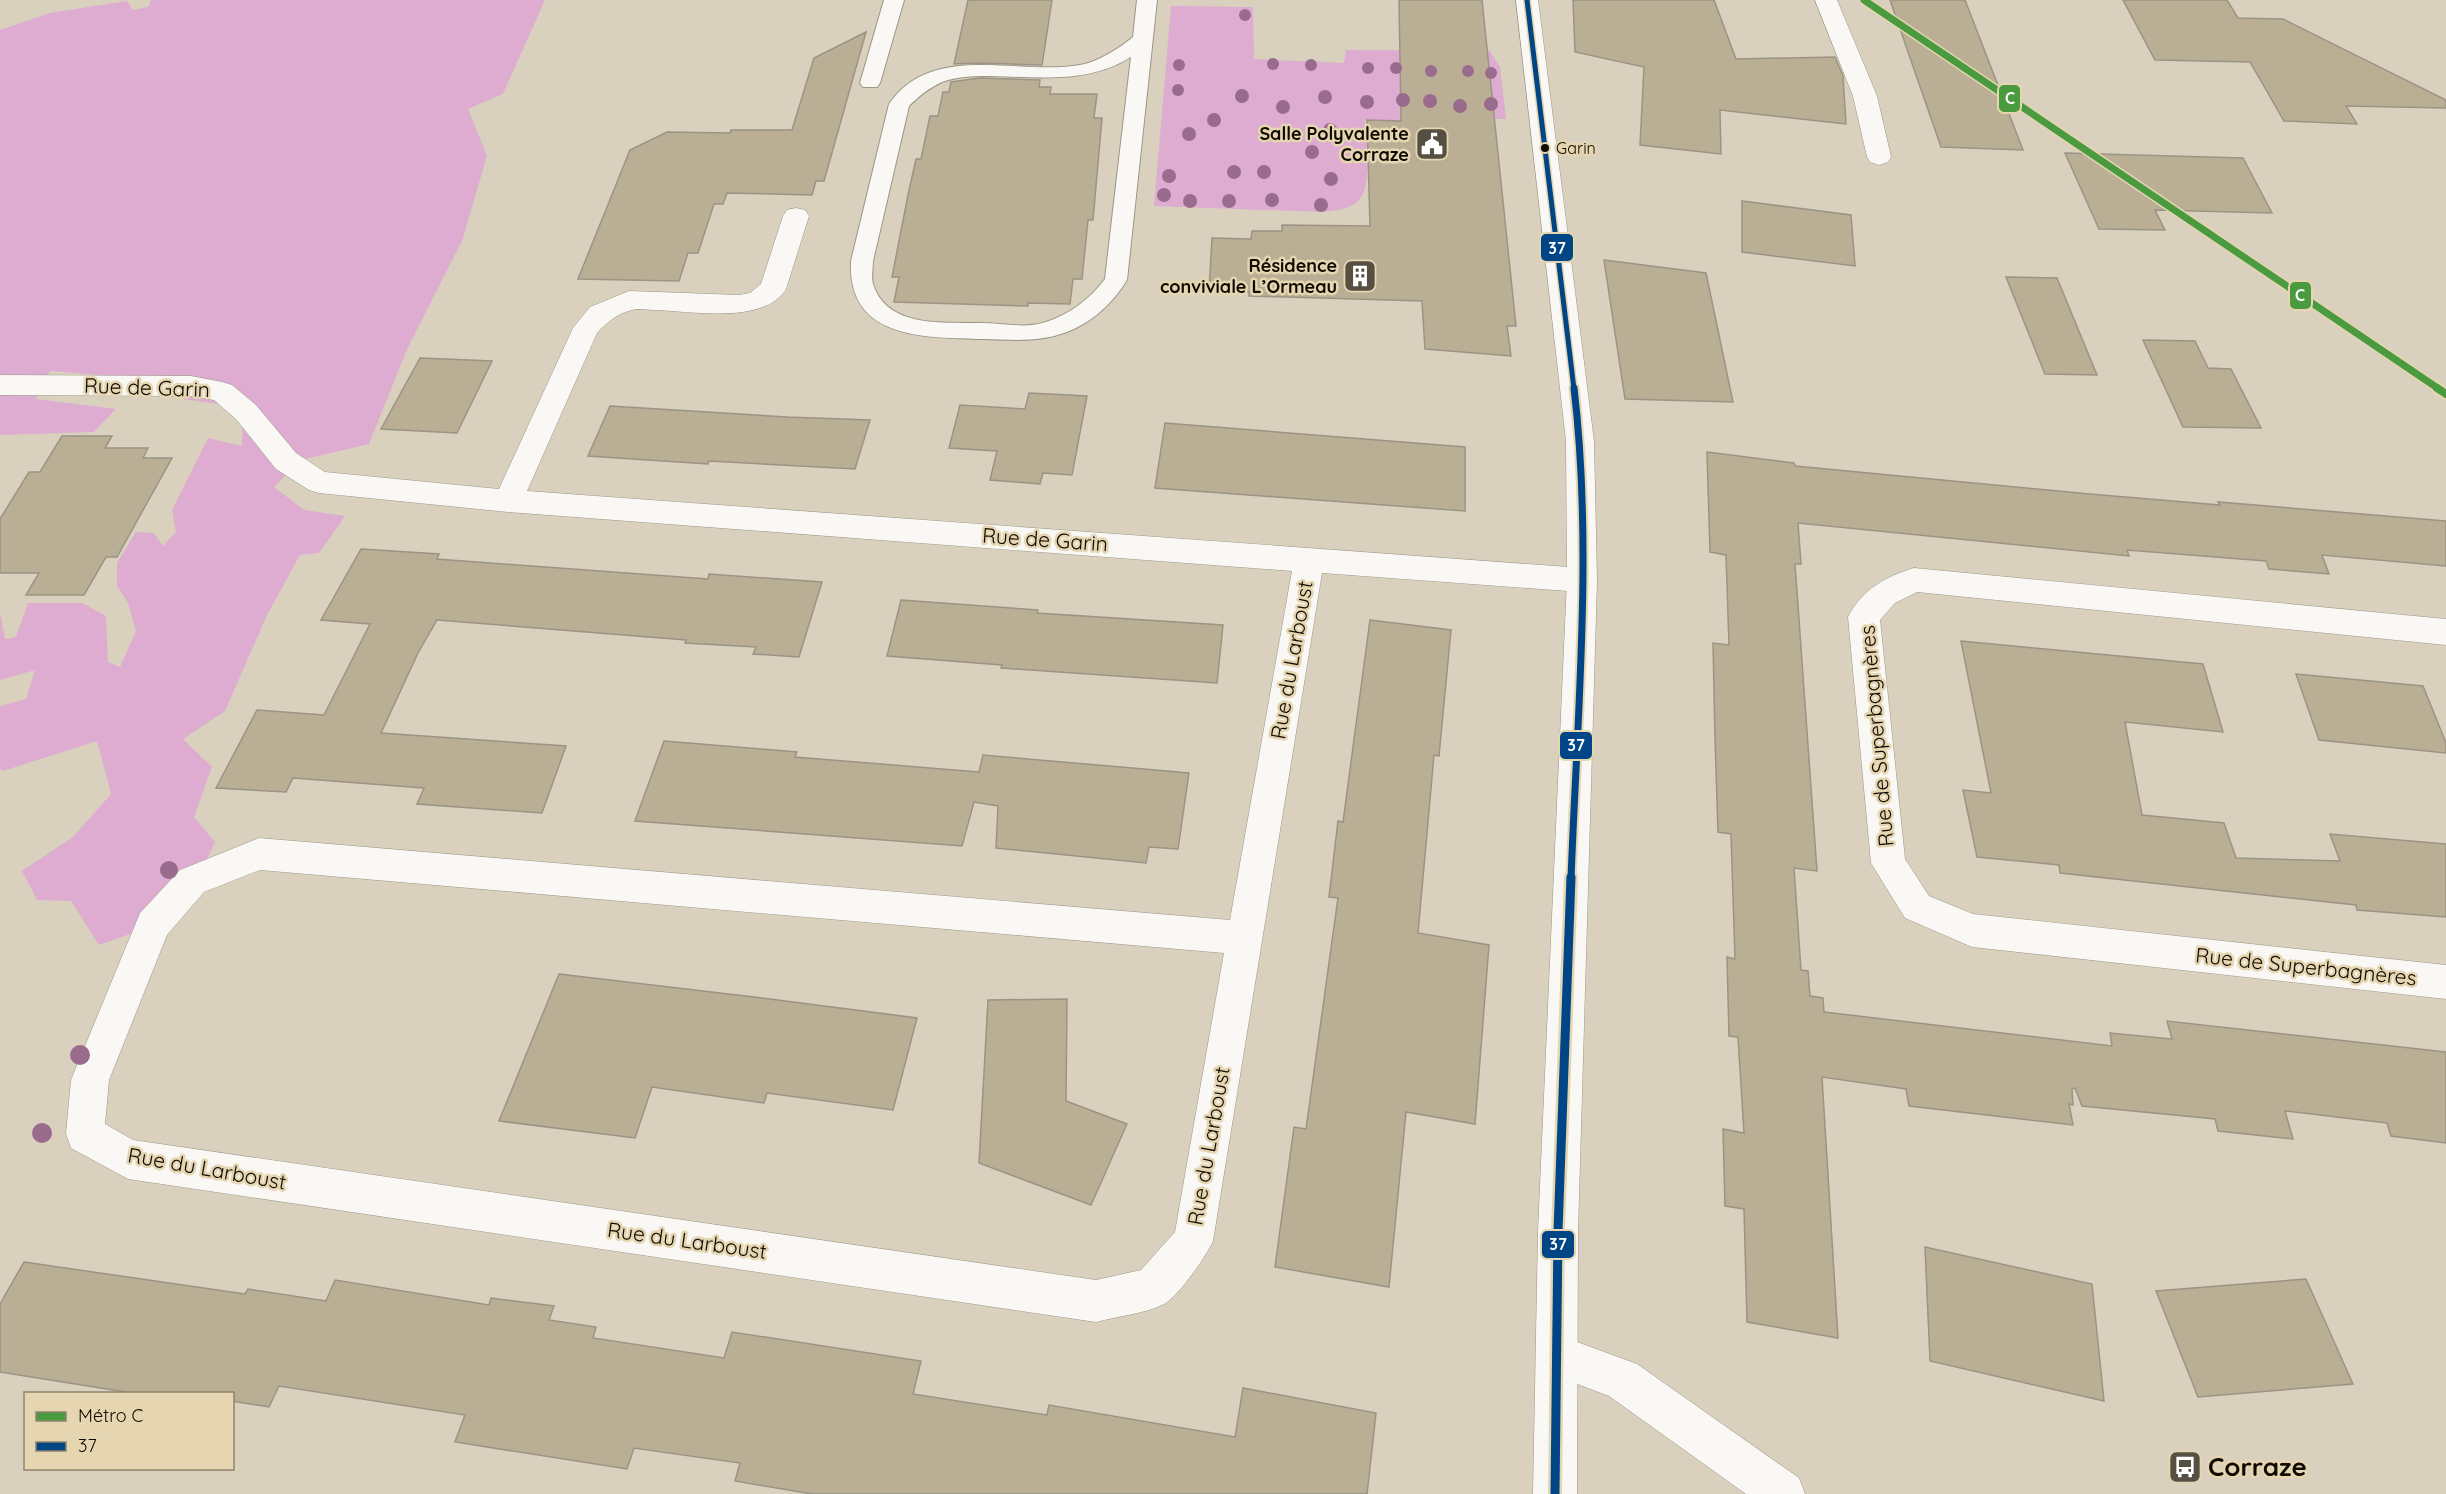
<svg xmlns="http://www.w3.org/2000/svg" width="2446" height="1494" viewBox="0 0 2446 1494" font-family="Quicksand,sans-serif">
	<rect width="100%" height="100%" fill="#d9d1bd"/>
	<path fill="#ddacd0" d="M 151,0 L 545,0 L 503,94 L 468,109 L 487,156 L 462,241 L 408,347 L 369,444 L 301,460 L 274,487 L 304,510 L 345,516 L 319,553 L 300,555 L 267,615 L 225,711 L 183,739 L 212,767 L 194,817 L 215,842 L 178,917 L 99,945 L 71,901 L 37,900 L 22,871 L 73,837 L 111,794 L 97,741 L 3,771 L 0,769 L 0,706 L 26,699 L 35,670 L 0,680 L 0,612 L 5,639 L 16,637 L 28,603 L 82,603 L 106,616 L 108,662 L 120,667 L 136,631 L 128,603 L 117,586 L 117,563 L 136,532 L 154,533 L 163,546 L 176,532 L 172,510 L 208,438 L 242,446 L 243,414 L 220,404 L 167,397 L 160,380 L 50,371 L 36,399 L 116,409 L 94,432 L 0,435 L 0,30 L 50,13 L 127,1 L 133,10 L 148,7 Z
		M 1171,6 L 1253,7 L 1254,59 L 1344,63 L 1346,50 L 1490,51 L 1500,67 L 1506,119 L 1414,117 L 1414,121 L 1365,120 C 1366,141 1374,189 1356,203 C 1347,210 1335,210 1324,212 L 1154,206 Z"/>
	<path fill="#baaf94" stroke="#9b9485" stroke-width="1.5" d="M 968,0 L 1052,0 L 1042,65 L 978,63 L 954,64 Z
		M 1399,0 L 1482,0 L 1516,326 L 1507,326 L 1511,356 L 1425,349 L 1422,301 L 1249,296 L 1249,292 L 1209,291 L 1212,238 L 1251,239 L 1252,231 L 1282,231 L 1282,225 L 1370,226 L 1367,120 L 1401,121 Z
		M 1573,0 L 1714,0 L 1736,59 L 1835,57 L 1843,76 L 1846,124 L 1720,110 L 1721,154 L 1640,145 L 1644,67 L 1575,52 Z
		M 1890,0 L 1965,0 L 2023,150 L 1941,147 Z
		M 2123,0 L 2227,0 L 2238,18 L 2283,19 L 2446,100 L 2446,108 L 2346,106 L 2357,124 L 2284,121 L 2250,62 L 2155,60 Z
		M 866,32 L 824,181 L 816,181 L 812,195 L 727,193 L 723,204 L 714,204 L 698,253 L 688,253 L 679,281 L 578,279 L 630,150 L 667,132 L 730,133 L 731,130 L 792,130 L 814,58 Z
		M 980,78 L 1040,80 L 1039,87 L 1051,87 L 1050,94 L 1097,94 L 1094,118 L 1102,118 L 1093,220 L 1088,220 L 1082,279 L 1073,279 L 1070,304 L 1028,303 L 1028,306 L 894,302 L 899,277 L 892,277 L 908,195 L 916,159 L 921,159 L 930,116 L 938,116 L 943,92 L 949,92 L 951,82 Z
		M 2065,153 L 2243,158 L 2272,213 L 2155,210 L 2165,230 L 2099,229 Z
		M 1742,201 L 1851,215 L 1855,266 L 1742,252 Z
		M 1604,260 L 1706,273 L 1733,402 L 1625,399 Z
		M 2006,277 L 2057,278 L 2097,375 L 2045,374 Z
		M 2143,340 L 2195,341 L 2208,368 L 2231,369 L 2261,428 L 2183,427 Z
		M 420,358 L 492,361 L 457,433 L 381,429 Z
		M 1029,393 L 1087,396 L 1072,475 L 1043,473 L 1040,484 L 990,480 L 997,451 L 949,448 L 960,405 L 1025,409 Z
		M 610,406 L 787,417 L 870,420 L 855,469 L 709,461 L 708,464 L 588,456 Z
		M 1165,423 L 1465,447 L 1465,511 L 1155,488 Z
		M 62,436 L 112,436 L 105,448 L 148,448 L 143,458 L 172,458 L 117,557 L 106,557 L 84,595 L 26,595 L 39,573 L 0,573 L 0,519 L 29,472 L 40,472 Z
		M 1707,452 L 1794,463 L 1795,466 L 2090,494 L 2220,505 L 2218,502 L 2446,521 L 2446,566 L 2322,555 L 2329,574 L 2269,569 L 2266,561 L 2127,550 L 2129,556 L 1798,523 L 1801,564 L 1795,564 L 1817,871 L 1794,868 L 1801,970 L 1808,971 L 1810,996 L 1823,998 L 1824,1012 L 2112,1046 L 2110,1033 L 2172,1039 L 2167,1021 L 2446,1052 L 2446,1143 L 2391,1136 L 2387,1123 L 2285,1111 L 2293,1139 L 2218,1131 L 2215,1119 L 2082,1106 L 2075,1088 L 2072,1089 L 2073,1105 L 2069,1104 L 2073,1125 L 1909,1106 L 1906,1089 L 1822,1077 L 1838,1338 L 1747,1322 L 1744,1209 L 1725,1206 L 1723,1129 L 1744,1133 L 1738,1037 L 1729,1036 L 1727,957 L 1735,959 L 1731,834 L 1718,832 L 1715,738 L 1713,643 L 1729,645 L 1726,555 L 1710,552 Z
		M 361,549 L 439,554 L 437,559 L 708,579 L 709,574 L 822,582 L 799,657 L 753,654 L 756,647 L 685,643 L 686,640 L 437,620 L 418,653 L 381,733 L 566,746 L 542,813 L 417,804 L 424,788 L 293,778 L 286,792 L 216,788 L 257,710 L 324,715 L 370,624 L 321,620 Z
		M 901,600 L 1038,610 L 1037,613 L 1223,625 L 1217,683 L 1001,668 L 1002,665 L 887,656 Z
		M 1370,620 L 1451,630 L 1439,756 L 1434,755 L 1418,933 L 1489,945 L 1475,1124 L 1406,1112 L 1389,1287 L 1275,1267 L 1294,1127 L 1306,1129 L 1338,898 L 1329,897 L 1338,821 L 1343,822 Z
		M 1961,641 L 2203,664 L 2223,732 L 2125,722 L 2142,815 L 2224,823 L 2236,858 L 2340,861 L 2330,834 L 2446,844 L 2446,917 L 2357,910 L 2356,905 L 2060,873 L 2059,865 L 1977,857 L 1963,790 L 1991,793 Z
		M 2296,674 L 2423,686 L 2446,743 L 2446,753 L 2319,740 Z
		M 664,741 L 797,752 L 795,757 L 979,772 L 983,755 L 1189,773 L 1178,849 L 1149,847 L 1146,863 L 996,848 L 998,806 L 974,802 L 962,846 L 635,821 Z
		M 559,974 L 754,997 L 917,1018 L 893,1110 L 767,1093 L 764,1103 L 652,1087 L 635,1138 L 499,1121 Z
		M 1067,999 L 1066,1101 L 1127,1124 L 1091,1205 L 979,1163 L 988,1000 Z
		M 1925,1247 L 2092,1284 L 2104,1401 L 1930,1361 Z
		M 24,1262 L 245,1294 L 248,1289 L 326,1301 L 335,1280 L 489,1305 L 491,1298 L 554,1306 L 549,1320 L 596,1327 L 593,1338 L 724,1358 L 732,1332 L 921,1361 L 913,1394 L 1047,1415 L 1049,1405 L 1235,1437 L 1243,1388 L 1376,1413 L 1367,1494 L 812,1494 L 735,1481 L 740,1463 L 634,1448 L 627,1469 L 455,1442 L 465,1415 L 279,1386 L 269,1407 L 232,1401 L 232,1394 L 138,1394 L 0,1372 L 0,1304 Z
		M 2306,1279 L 2353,1384 L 2198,1397 L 2156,1291 Z"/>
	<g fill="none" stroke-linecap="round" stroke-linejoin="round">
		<g stroke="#9c9687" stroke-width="2">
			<path id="lane" d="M 884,0 L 904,0 L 880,83 L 877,87 L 863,87 L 860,83 Z
				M 1137,0 L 1157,0 L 1127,280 C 1114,301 1097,318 1074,329 C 1043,343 1016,340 984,339 C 927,337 847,341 851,261 L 889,104 C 932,41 1019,76 1080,65 C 1100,61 1118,49 1133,37 ZM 1131,57 L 1105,279 C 1090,299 1070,314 1046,322 C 1025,329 1003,323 982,323 C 946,322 887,329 873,284 C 871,277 873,268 873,261 L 909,106 C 919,96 929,88 942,82 C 958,76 976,76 992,76 C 1041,77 1087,84 1131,57 Z"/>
		</g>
		<g stroke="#9c9687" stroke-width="1">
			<path id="street" d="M 1815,0 L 1837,0 L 1877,96 L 1891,157 L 1888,162 L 1879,165 L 1870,162 L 1867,157 L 1853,96 Z
				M 796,208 L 805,210 L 809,216 L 786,289 C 764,325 691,311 655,310 C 648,310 638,308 632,310 C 618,313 607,322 597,333 L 527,491 L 1582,568 L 1593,571 L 1597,580 L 1593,589 L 1582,592 L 1322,573 L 1213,1241 C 1207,1255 1178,1297 1164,1304 C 1144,1314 1118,1316 1096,1322 L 128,1179 L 71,1148 L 66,1134 L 71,1080 L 140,913 L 180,870 L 259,838 L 1230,920 L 1292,571 L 508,512 L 319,493 L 309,490 L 276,469 L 236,419 L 214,400 L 191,396 L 0,395 L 0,375 L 191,376 L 222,382 L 232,385 L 256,405 L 296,453 L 325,472 L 499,489 L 573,328 L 590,307 L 629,291 L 739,295 L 750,293 L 761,284 L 783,216 L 787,210 ZM 260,870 L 1224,953 L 1175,1232 L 1141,1270 L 1096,1280 L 133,1140 L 105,1124 L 109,1080 L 167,935 L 204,892 Z
				M 1914,568 L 2446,619 L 2446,645 L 1917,592 L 1895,603 L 1880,620 L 1905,859 L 1929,896 L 1973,914 L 2446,965 L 2446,999 L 1972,947 L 1905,918 L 1871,863 L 1848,617 C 1863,589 1885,577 1914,568 Z
				M 1558,1335 L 1637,1364 L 1799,1478 L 1805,1494 L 1746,1494 L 1609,1396 L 1543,1371 L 1537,1356 L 1543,1341 Z"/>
		</g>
		<g stroke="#9c9687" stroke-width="1">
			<path id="secondary" d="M 1516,0 L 1538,0 L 1594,441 L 1597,580 L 1578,1231 L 1577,1494 L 1533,1494 L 1538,1231 L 1567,580 L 1566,441 Z"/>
		</g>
		<use href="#lane" fill="#f9f8f5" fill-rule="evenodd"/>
		<use href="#street" fill="#f9f8f5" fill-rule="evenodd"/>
		<use href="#secondary" fill="#f9f8f5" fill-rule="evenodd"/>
		<g stroke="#e5d5b1" stroke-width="8">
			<path id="bus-1-far2" d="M 1527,0 L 1574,389"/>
		</g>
		<g stroke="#e5d5b1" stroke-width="11">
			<path id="bus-1-far1" d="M 1571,879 C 1577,718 1593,547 1574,388"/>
		</g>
		<g stroke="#e5d5b1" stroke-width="14">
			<path id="bus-1" d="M 1555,1494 L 1558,1231 L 1571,877"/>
		</g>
		<use href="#bus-1-far2" stroke="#004687" stroke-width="5"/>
		<use href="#bus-1-far1" stroke="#004687" stroke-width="7"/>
		<use href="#bus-1" stroke="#004687" stroke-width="9"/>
		<g stroke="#e5d5b1" stroke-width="10">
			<path id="metro-1-far1" d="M 1864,0 L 2439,389"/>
		</g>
		<g stroke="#e5d5b1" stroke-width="13">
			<path id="metro-1" d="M 2437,388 L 2446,394"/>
		</g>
		<use href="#metro-1-far1" stroke="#4a9a40" stroke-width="7"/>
		<use href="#metro-1" stroke="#4a9a40" stroke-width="8"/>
	</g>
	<g fill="#996b8d">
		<circle cx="1245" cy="15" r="6"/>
		<circle cx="1273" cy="64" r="6"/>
		<circle cx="1179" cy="65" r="6"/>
		<circle cx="1311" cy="65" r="6"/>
		<circle cx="1368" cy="68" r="6"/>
		<circle cx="1396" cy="68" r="6"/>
		<circle cx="1431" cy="71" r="6"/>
		<circle cx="1468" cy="71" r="6"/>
		<circle cx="1491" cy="73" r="6"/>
		<circle cx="1178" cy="90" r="6"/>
		<circle cx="1242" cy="96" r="7"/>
		<circle cx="1325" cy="97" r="7"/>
		<circle cx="1403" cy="100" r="7"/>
		<circle cx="1430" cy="101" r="7"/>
		<circle cx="1367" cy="102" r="7"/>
		<circle cx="1491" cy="104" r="7"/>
		<circle cx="1460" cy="106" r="7"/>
		<circle cx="1283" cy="107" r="7"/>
		<circle cx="1214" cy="120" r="7"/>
		<circle cx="1330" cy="130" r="7"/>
		<circle cx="1189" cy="134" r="7"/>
		<circle cx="1312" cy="152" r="7"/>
		<circle cx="1234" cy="172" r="7"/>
		<circle cx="1264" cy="172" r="7"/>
		<circle cx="1169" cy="176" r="7"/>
		<circle cx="1331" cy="179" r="7"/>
		<circle cx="1164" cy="195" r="7"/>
		<circle cx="1272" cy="200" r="7"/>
		<circle cx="1190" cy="201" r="7"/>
		<circle cx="1229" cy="201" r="7"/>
		<circle cx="1321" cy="205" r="7"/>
		<circle cx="169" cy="870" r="9"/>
		<circle cx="80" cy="1055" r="10"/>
		<circle cx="42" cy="1133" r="10"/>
	</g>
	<defs>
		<g id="civic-square" transform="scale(1.725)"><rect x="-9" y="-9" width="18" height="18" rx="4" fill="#565043" stroke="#e5d5b1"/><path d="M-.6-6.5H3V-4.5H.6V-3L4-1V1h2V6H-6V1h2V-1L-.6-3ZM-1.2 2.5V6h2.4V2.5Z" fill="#fff"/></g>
		<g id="building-square" transform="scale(1.725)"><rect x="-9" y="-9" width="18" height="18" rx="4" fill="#565043" stroke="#e5d5b1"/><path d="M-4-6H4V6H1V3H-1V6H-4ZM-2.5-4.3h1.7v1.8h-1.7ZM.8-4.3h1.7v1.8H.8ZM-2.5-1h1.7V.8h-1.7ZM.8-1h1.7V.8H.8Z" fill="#fff"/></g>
		<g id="bus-square" transform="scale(1.725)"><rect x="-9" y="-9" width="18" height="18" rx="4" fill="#565043" stroke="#e5d5b1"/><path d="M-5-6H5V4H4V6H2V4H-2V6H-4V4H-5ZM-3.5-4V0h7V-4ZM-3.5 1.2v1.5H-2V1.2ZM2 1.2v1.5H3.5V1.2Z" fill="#fff"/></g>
	</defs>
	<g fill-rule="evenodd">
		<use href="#civic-square" x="1432" y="144"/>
		<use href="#building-square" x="1360" y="276"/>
		<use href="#bus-square" x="2185" y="1467"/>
	</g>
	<circle fill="#100b02" stroke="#e5d5b1" stroke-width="2" cx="1545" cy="148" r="5"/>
	<g text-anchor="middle" stroke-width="5" stroke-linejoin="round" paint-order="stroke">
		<g font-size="16" fill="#100b02" stroke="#e5d5b1" text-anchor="start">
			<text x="1556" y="154">Garin</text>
		</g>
		<g font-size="18" font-weight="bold" fill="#100b02" stroke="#e5d5b1" text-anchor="end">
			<text x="1409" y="140">Salle Polyvalente<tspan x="1409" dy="21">Corraze</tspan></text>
			<text x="1337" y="272">Résidence<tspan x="1337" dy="21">conviviale L’Ormeau</tspan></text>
		</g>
		<g font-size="21" fill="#100b02" stroke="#e5d5b1">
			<text transform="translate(147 388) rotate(2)" y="7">Rue de Garin</text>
			<text transform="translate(1045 540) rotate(4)" y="7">Rue de Garin</text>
			<text transform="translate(1292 660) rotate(-80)" y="7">Rue du Larboust</text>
			<text transform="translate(1877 736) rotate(-95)" y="7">Rue de Superbagnères</text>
			<text transform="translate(2306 967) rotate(6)" y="7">Rue de Superbagnères</text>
			<text transform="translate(1209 1146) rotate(-80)" y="7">Rue du Larboust</text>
			<text transform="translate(207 1169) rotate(10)" y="7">Rue du Larboust</text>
			<text transform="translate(687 1241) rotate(8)" y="7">Rue du Larboust</text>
		</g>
		<g font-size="26" font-weight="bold" fill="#100b02" stroke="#e5d5b1" text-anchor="start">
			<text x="2208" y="1476">Corraze</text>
		</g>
	</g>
	<g stroke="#e5d5b1" stroke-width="2">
		<rect x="1998" y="84" width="23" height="29" rx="6" fill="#4a9a40"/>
		<rect x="1540" y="233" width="34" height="29" rx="6" fill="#004687"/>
		<rect x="2289" y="281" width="23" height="29" rx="6" fill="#4a9a40"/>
		<rect x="1559" y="731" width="34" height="29" rx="6" fill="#004687"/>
		<rect x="1541" y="1230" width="34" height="29" rx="6" fill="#004687"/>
	</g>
	<g font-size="16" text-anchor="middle" font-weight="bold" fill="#fff">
		<text x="2010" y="104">C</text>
		<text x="1557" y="254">37</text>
		<text x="2300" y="301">C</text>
		<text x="1576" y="751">37</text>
		<text x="1558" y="1250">37</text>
	</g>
	<rect x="24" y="1392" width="210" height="78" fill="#e5d5b1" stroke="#90846b" stroke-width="1.5"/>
	<rect x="36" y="1412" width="30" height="9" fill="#4a9a40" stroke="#90846b" stroke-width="1.5"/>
	<text x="78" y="1422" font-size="18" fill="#100b02">Métro C</text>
	<rect x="36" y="1442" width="30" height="9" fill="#004687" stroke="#90846b" stroke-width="1.5"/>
	<text x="78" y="1452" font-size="18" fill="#100b02">37</text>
</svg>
